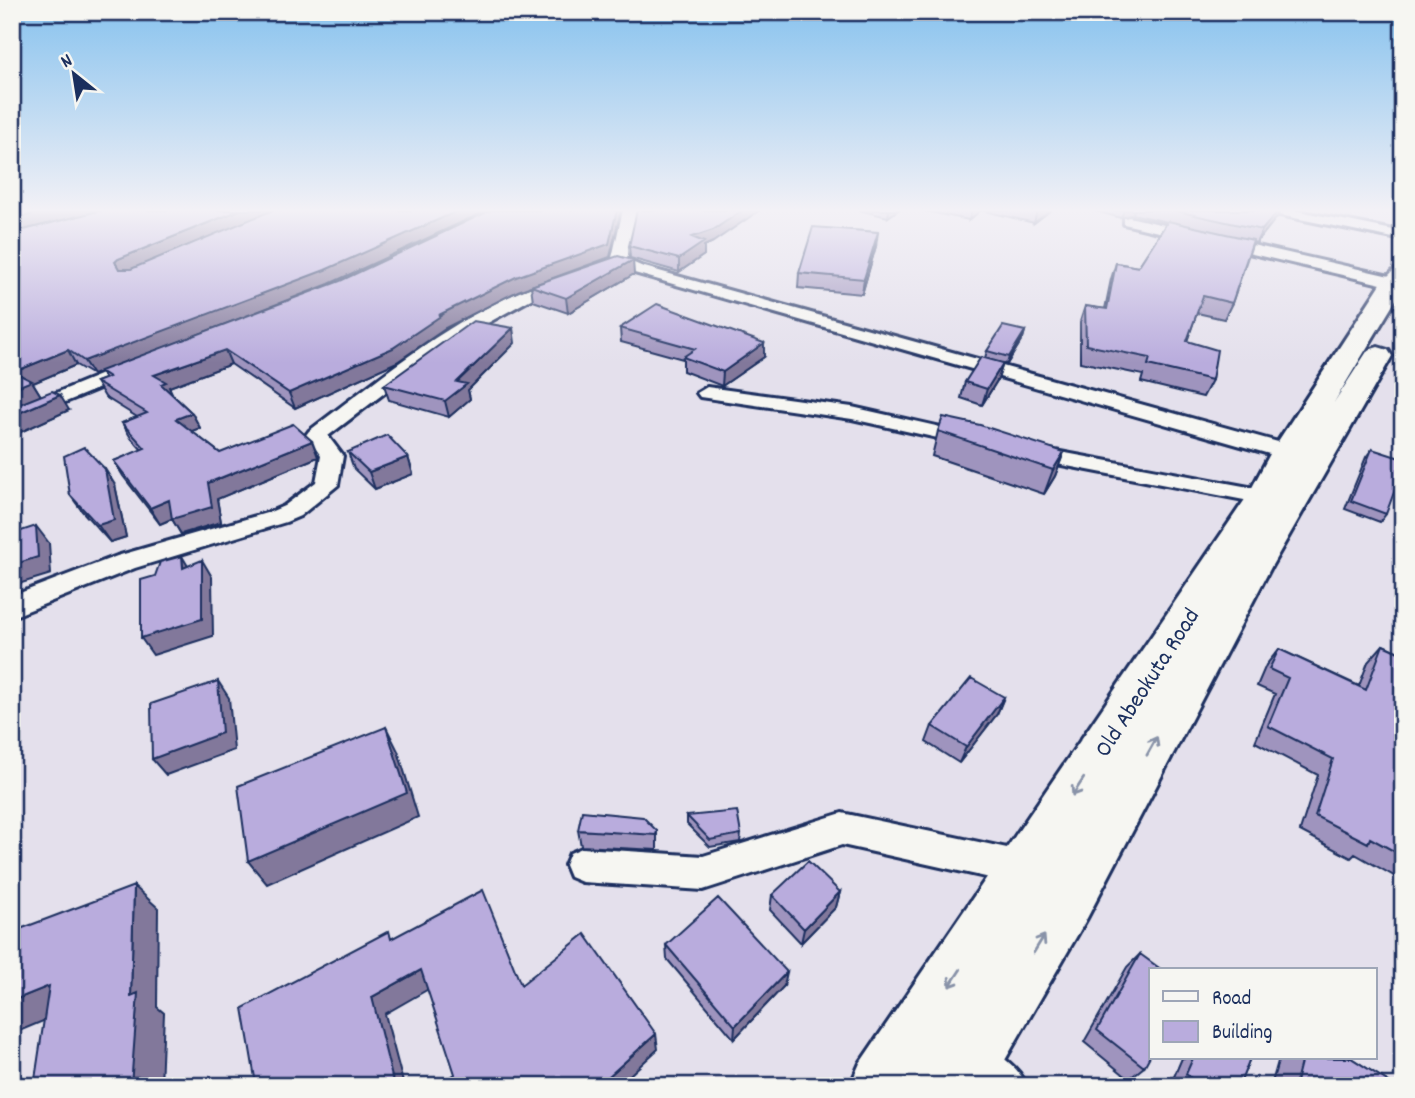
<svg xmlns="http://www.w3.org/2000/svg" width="1415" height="1098" viewBox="0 0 1415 1098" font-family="Dekko,sans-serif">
	<rect width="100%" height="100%" fill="#e4e0ec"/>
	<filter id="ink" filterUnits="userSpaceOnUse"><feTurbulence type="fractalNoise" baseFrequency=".0143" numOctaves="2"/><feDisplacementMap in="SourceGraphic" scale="14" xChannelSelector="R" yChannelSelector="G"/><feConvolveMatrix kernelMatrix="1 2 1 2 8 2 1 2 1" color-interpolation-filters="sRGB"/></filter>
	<g filter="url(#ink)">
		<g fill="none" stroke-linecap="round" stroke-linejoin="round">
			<g stroke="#1b2f5e" stroke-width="6">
				<path id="minor" d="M 623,210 L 637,210 L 627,260 L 641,266 L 1296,447 L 1299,452 L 1296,457 L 1280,457 L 631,272 L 611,262 Z
					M 1268,210 L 1294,210 L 1403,232 L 1403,240 L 1275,214 Z
					M 1129,217 L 1394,277 L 1402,282 L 1394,287 L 1124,224 L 1124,218 Z
					M 564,277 L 572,282 L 570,285 L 531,299 L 446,346 L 328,436 L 343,456 L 338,485 L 300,516 L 286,522 L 135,568 L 12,617 L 12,596 L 117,556 L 270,512 L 284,506 L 316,482 L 321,456 L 306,435 L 309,431 C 384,375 471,300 564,277 Z
					M 134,361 L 141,363 L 143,367 L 141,371 L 12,424 L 12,411 Z
					M 707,387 L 852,407 L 976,435 L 979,439 L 976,443 L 969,445 L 852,419 L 700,397 L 697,393 Z
					M 1028,446 L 1265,490 L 1273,492 L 1276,497 L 1273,502 L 1265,504 L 1020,457 L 1017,452 L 1020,447 Z
					M 842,813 L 1026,852 L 1038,857 L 1043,869 L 1038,881 L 1026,886 L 842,845 L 703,890 L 582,882 L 570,877 L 565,865 L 570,853 L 582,848 L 703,856 Z
					M 969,1039 C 992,1049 1017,1063 1027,1086 C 994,1086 963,1096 948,1060 L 954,1045 Z"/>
			</g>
			<g stroke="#1b2f5e" stroke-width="6">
				<path id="trunk" d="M 1403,268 L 1403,288 L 1333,404 L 1368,350 L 1378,347 L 1388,350 L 1392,356 L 1271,567 L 1086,920 L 990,1086 L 850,1086 L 860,1063 L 1248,495 L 1271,452 L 1382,282 L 1394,270 Z"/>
			</g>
			<use href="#minor" fill="#f6f6f2" fill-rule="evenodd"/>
			<use href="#trunk" fill="#f6f6f2" fill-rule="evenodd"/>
		</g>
		<path fill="#9f94be" stroke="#1b2f5e" stroke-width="2" d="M 12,210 L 488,210 L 329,284 L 185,339 L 610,257 L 518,291 L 445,328 L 445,329 L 397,362 L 295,408 L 231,364 L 169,387 L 173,395 L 192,413 L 200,428 L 191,431 L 220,453 L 318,457 L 217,499 L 221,522 L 181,534 L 172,519 L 160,524 L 123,476 L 114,461 L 142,450 L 131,438 L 122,423 L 137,417 L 105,397 L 96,382 L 105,379 L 101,372 L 93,375 L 76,365 L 33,383 L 41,396 L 69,410 L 14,435 L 12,434 Z
			M 858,210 L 898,210 L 888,217 Z
			M 920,210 L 981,210 L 969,220 Z
			M 981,210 L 1051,210 L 1034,223 Z
			M 1092,210 L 1281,210 L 1277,217 L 1256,243 L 1253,242 L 1232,303 L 1224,319 L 1197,313 L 1187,341 L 1212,380 L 1203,397 L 1141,382 L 1143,375 L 1080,362 L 1080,322 L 1085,306 L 1105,309 L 1111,279 L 1116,263 L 1138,267 L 1167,222 L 1133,214 L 1121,218 Z
			M 713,242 L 704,246 L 704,255 L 679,272 L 630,258 L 629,246 Z
			M 876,246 L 862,294 L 798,288 L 799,273 Z
			M 634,274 L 568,313 L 533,301 L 531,286 Z
			M 620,328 L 764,357 L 722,386 L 683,371 L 683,359 L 621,342 Z
			M 1025,331 L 1023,338 L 1007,364 L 1003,363 L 998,379 L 982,405 L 961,398 L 965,382 L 985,358 L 987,351 Z
			M 515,343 L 468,390 L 470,399 L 449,417 L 389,400 L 384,385 Z
			M 938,431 L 1064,452 L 1055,476 L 1044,494 L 932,456 Z
			M 1372,449 L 1386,514 L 1380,522 L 1345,509 L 1366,457 Z
			M 348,452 L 408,457 L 413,474 L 375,489 L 354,469 Z
			M 115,485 L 126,537 L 110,542 L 82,511 L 70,495 Z
			M 1383,645 L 1403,654 L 1403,881 L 1355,854 L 1351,858 L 1300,831 L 1318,775 L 1255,742 L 1275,694 L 1257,686 L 1266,665 L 1279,649 L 1359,686 L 1368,662 Z
			M 1004,697 L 997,714 L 959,763 L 926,742 L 932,726 Z
			M 687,816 L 741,834 L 740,842 L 710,847 L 687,824 Z
			M 578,830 L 657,831 L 657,850 L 581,846 Z
			M 840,892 L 836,907 L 801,943 L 770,910 L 772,895 Z
			M 666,945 L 784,986 L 734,1039 L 667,959 Z
			M 1140,954 L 1144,1067 L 1129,1079 L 1084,1042 L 1127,967 Z
			M 1182,1058 L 1250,1058 L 1239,1086 L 1170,1086 Z
			M 1279,1058 L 1351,1058 L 1395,1086 L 1271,1086 Z"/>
		<path fill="#82789b" stroke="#1b2f5e" stroke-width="2" d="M 50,210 L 103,210 L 12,233 L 12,219 Z
			M 240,210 L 274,210 L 125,272 L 122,276 L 115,262 L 118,259 Z
			M 460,210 L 488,210 L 329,284 L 93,375 L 84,361 Z
			M 617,210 L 621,210 L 610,257 L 518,291 L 445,328 L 445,329 L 397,362 L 295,408 L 289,393 L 439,315 Z
			M 743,210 L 760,210 L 713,242 L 704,246 L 704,255 L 679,272 L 679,259 L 692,237 Z
			M 889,210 L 898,210 L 888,217 Z
			M 972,210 L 981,210 L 969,220 Z
			M 1037,210 L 1051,210 L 1034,223 Z
			M 1124,210 L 1134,210 L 1133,214 L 1121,218 Z
			M 1279,210 L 1281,210 L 1277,217 L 1256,243 L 1262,230 Z
			M 878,232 L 876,246 L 862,294 L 864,279 Z
			M 633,260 L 634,274 L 568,313 L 566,298 Z
			M 513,328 L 515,343 L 468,390 L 470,399 L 449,417 L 445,401 L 457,382 Z
			M 1025,331 L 1023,338 L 1007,364 L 1009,357 Z
			M 764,343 L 764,357 L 722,386 L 723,372 Z
			M 68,350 L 76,365 L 33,383 L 41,396 L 12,408 L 14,372 Z
			M 225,350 L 231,364 L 169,387 L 173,396 L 168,399 L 154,375 Z
			M 1003,363 L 998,379 L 982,405 L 987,389 Z
			M 60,395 L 69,410 L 14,435 L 12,432 L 12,416 Z
			M 192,413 L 200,428 L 184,434 L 176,419 Z
			M 312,441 L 318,457 L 217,499 L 221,522 L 181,534 L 172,519 L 208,483 Z
			M 1064,452 L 1055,476 L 1044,494 L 1053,470 Z
			M 408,457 L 413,474 L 375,489 L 369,472 Z
			M 105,469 L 115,485 L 126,537 L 110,542 L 98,525 Z
			M 169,500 L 178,516 L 160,524 L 150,508 Z
			M 36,526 L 49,543 L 51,574 L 12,586 L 12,565 Z
			M 182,556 L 192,573 L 183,568 Z
			M 202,560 L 212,577 L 213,636 L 153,655 L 141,638 Z
			M 218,681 L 229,698 L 234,750 L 166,775 L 152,759 Z
			M 1004,697 L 997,714 L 959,763 L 966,747 Z
			M 386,727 L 398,751 L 418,817 L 267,884 L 248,861 Z
			M 134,886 L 158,908 L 157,1007 L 164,1013 L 161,1086 L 131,1086 L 131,996 Z
			M 840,892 L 836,907 L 801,943 L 804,929 Z
			M 421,970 L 432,987 L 385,1014 L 404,1086 L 385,1086 L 372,997 Z
			M 787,972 L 784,986 L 734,1039 L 735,1026 Z
			M 49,986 L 79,1006 L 12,1034 L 12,1001 Z
			M 656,1034 L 658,1049 L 618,1086 L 600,1086 L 600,1084 Z
			M 596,1079 L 599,1086 L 586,1086 Z"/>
		<path fill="#b9acdd" stroke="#1b2f5e" stroke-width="2" d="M 12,210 L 50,210 L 12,219 Z
			M 102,210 L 240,210 L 118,259 L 115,262 L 119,269 L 131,269 L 273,210 L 460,210 L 325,270 L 84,361 L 68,350 L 14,372 L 32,381 L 12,389 L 12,233 Z
			M 491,210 L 617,210 L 609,244 L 516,277 L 439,315 L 442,315 L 393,348 L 289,393 L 225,350 L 154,375 L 166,382 L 161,384 L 192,413 L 176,419 L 220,453 L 293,424 L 312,441 L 208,483 L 212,507 L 172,519 L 169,500 L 150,508 L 114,461 L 145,448 L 122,423 L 147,413 L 96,382 L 109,377 L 100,371 L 340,281 Z
			M 637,210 L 743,210 L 713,230 L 692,237 L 704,242 L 679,259 L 629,246 Z
			M 1172,210 L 1279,210 L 1262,230 Z
			M 1168,221 L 1253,240 L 1232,303 L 1203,296 L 1187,341 L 1217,350 L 1212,380 L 1148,365 L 1150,358 L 1086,345 L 1085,306 L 1107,309 L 1116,263 L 1138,267 Z
			M 813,227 L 878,232 L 864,279 L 799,273 Z
			M 618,256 L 633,260 L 566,298 L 531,286 Z
			M 657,304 L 764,343 L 723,372 L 683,357 L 695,349 L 620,328 Z
			M 473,321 L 513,328 L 457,382 L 467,384 L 445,401 L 384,385 Z
			M 1003,326 L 1025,331 L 1009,357 L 987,351 Z
			M 981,357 L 1003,363 L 987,389 L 965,382 Z
			M 52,391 L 60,395 L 12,416 L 12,407 Z
			M 943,417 L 980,425 L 1064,452 L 1053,470 L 938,431 Z
			M 387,435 L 408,457 L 369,472 L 348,452 Z
			M 84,447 L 105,469 L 114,520 L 98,525 L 70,495 L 64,456 Z
			M 1372,449 L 1403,459 L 1403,468 L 1386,514 L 1351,501 Z
			M 36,526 L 38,557 L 12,565 L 12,534 Z
			M 182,556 L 183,568 L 202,560 L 202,619 L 141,638 L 141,580 L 155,576 L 160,562 Z
			M 1383,645 L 1403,654 L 1403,856 L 1370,838 L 1368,843 L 1315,816 L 1333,759 L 1268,726 L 1288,678 L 1269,669 L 1279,649 L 1366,690 Z
			M 971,678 L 1004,697 L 966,747 L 932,726 Z
			M 218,681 L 222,733 L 152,759 L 151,704 Z
			M 386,727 L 407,793 L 248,861 L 238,786 Z
			M 582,811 L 643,817 L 657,831 L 656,835 L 578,830 Z
			M 737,811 L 741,834 L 710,840 L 687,816 Z
			M 808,861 L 840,892 L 804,929 L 772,895 Z
			M 134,886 L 131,996 L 138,993 L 131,1086 L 34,1086 L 49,986 L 12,1001 L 12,932 Z
			M 483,890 L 521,985 L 585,934 L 656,1034 L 600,1084 L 596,1079 L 586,1086 L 438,1086 L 455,1074 L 421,970 L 372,997 L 393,1081 L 385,1086 L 253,1086 L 256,1084 L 243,1008 L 389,931 L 391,939 Z
			M 718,898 L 787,972 L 735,1026 L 666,945 Z
			M 1140,954 L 1162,970 L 1151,970 L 1151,1054 L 1144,1067 L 1097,1030 Z
			M 1193,1058 L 1250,1058 L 1239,1086 L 1201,1086 L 1186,1074 Z
			M 1302,1058 L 1351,1058 L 1395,1086 L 1295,1086 Z"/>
		<defs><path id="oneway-shaft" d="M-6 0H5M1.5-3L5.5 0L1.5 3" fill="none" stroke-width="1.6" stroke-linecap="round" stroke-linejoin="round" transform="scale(1.75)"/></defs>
		<g stroke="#8892a8">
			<use href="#oneway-shaft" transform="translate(1152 746) rotate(-61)"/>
			<use href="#oneway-shaft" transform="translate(1078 787) rotate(123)"/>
			<use href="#oneway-shaft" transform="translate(1039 944) rotate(-58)"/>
			<use href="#oneway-shaft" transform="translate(955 978) rotate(123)"/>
		</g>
	</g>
	<linearGradient id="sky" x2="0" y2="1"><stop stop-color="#87c2ee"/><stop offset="0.58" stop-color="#f3f1f6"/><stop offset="1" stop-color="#f3f1f6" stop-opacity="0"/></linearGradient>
	<rect width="1415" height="363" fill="url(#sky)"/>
	<g text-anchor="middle" stroke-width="5" stroke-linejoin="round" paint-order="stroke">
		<g font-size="24" fill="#1b2f5e" stroke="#f6f6f2">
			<text transform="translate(1146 682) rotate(-57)" y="8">Old Abeokuta Road</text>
		</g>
	</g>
	<rect width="1415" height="1098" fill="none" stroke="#f6f6f2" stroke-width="42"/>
	<rect x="21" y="21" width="1373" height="1056" fill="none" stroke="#1b2f5e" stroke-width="2.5" filter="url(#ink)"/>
	<rect x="1149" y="968" width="228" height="91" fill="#f6f6f2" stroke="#9ea6b7" stroke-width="2"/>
	<rect x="1163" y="991" width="35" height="10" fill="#f6f6f2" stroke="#9ea6b7" stroke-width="2"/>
	<text x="1212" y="1004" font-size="21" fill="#1b2f5e">Road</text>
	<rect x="1163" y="1021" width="35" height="21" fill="#b9acdd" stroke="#9ea6b7" stroke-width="2"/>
	<text x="1212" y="1038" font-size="21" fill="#1b2f5e">Building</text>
	<g transform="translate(74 74) rotate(330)" stroke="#f6f6f2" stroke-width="5" paint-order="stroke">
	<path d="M0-5L12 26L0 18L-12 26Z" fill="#1b2f5e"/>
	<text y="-10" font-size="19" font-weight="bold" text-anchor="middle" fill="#1b2f5e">N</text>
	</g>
</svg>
